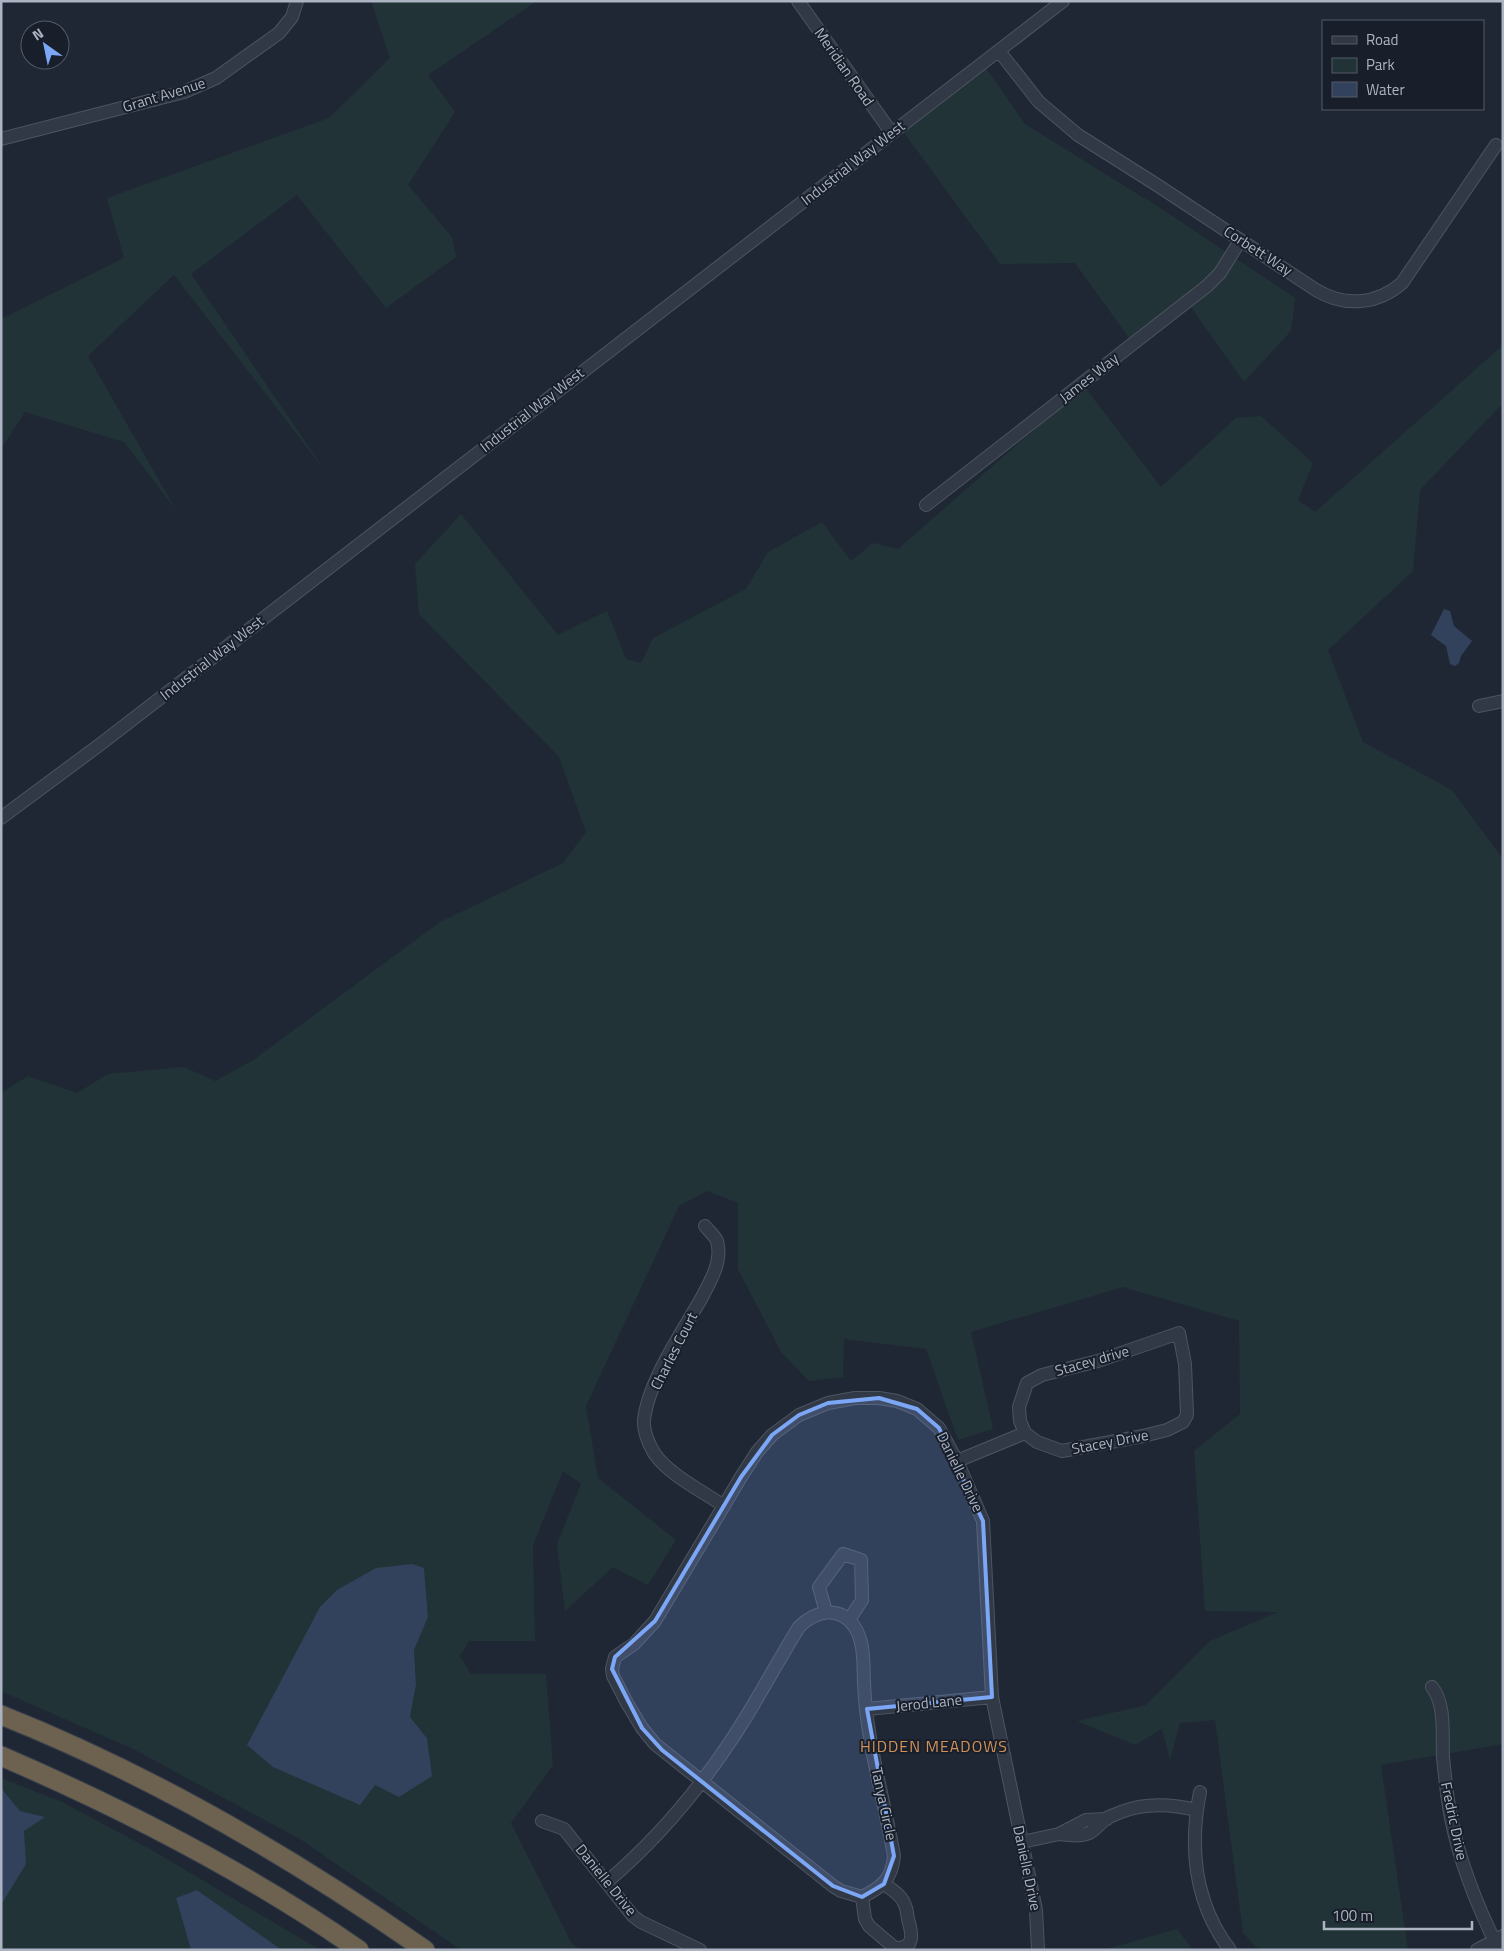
<svg xmlns="http://www.w3.org/2000/svg" width="1504" height="1951" viewBox="0 0 1504 1951" font-family="'Titillium Web',sans-serif">
	<rect width="100%" height="100%" fill="#1f2735"/>
	<path fill="#213336" fill-rule="evenodd" d="M 371,1 L 537,1 L 428,75 L 455,112 L 408,185 L 452,237 L 456,257 L 386,308 L 297,195 L 191,274 L 326,472 L 174,275 L 88,356 L 176,510 L 124,442 L 25,412 L 1,449 L 1,319 L 124,258 L 107,198 L 329,118 L 390,58 Z
		M 984,65 L 1025,124 L 1162,209 L 1295,298 L 1291,331 L 1244,382 L 1188,303 L 1134,345 L 1075,263 L 1000,264 L 902,130 Z
		M 1503,345 L 1503,403 L 1420,490 L 1413,571 L 1328,650 L 1363,742 L 1452,790 L 1503,859 L 1503,1744 L 1381,1765 L 1408,1950 L 1259,1950 L 1243,1933 L 1215,1720 L 1180,1723 L 1170,1760 L 1162,1729 L 1135,1745 L 1077,1721 L 1146,1705 L 1210,1641 L 1278,1612 L 1205,1611 L 1194,1451 L 1240,1414 L 1239,1321 L 1123,1287 L 971,1332 L 993,1429 L 958,1440 L 926,1349 L 844,1339 L 843,1377 L 809,1381 L 781,1352 L 738,1269 L 738,1203 L 707,1191 L 679,1206 L 586,1406 L 598,1478 L 676,1540 L 648,1585 L 613,1567 L 565,1611 L 557,1544 L 581,1484 L 563,1471 L 533,1545 L 535,1641 L 469,1641 L 460,1656 L 471,1674 L 546,1674 L 553,1765 L 511,1823 L 572,1944 L 582,1950 L 461,1950 L 300,1839 L 133,1749 L 1,1691 L 1,1093 L 28,1076 L 77,1093 L 108,1074 L 184,1067 L 215,1081 L 252,1061 L 440,922 L 563,863 L 586,832 L 559,757 L 419,614 L 415,564 L 461,514 L 558,635 L 607,611 L 626,659 L 641,663 L 653,638 L 746,589 L 768,552 L 822,522 L 851,561 L 873,543 L 898,549 L 1084,386 L 1161,487 L 1236,418 L 1261,416 L 1313,463 L 1298,500 L 1315,512 ZM 424,1568 L 428,1617 L 414,1650 L 416,1685 L 410,1717 L 427,1738 L 399,1796 L 375,1785 Z
		M 1,1778 L 62,1802 L 150,1849 L 320,1950 L 282,1950 L 197,1890 L 176,1898 L 191,1950 L 1,1950 L 1,1905 L 25,1864 L 24,1830 L 44,1817 L 20,1811 L 1,1788 Z
		M 1177,1929 L 1193,1950 L 1103,1950 Z"/>
	<path fill="#32425d" d="M 1444,609 L 1450,611 L 1454,626 L 1472,641 L 1461,656 L 1459,663 L 1455,666 L 1450,664 L 1446,646 L 1431,635 Z
		M 412,1564 L 424,1568 L 428,1617 L 414,1650 L 416,1685 L 410,1717 L 427,1738 L 432,1776 L 399,1797 L 375,1785 L 360,1805 L 273,1767 L 247,1745 L 320,1607 L 337,1590 L 376,1568 Z
		M 1,1788 L 20,1811 L 45,1817 L 24,1831 L 26,1864 L 1,1905 Z
		M 197,1890 L 282,1950 L 191,1950 L 176,1898 Z"/>
	<g fill="none" stroke-linecap="round" stroke-linejoin="round">
		<g stroke="#4d5461" stroke-width="14">
			<path id="minor" d="M 798,1 L 891,132
				M 999,51 L 1039,102 L 1078,135 L 1157,185 L 1316,290 C 1344,307 1377,305 1402,283 L 1496,145
				M 1,139 L 184,92 L 216,78 L 279,33 L 292,17 L 297,1
				M 926,505 L 1207,286 L 1220,273 L 1240,241
				M 1479,706 L 1503,701
				M 1,818 L 102,743 L 1063,1
				M 705,1226 C 709,1231 715,1236 717,1241 C 723,1261 710,1282 701,1299 C 682,1332 648,1382 644,1420 C 643,1431 649,1444 654,1453 C 669,1475 702,1491 724,1506
				M 1179,1333 L 1185,1364 L 1187,1415 L 1183,1422 L 1167,1430 L 1143,1436 L 1062,1451 L 1037,1442 L 1025,1433 L 1020,1421 L 1019,1407 L 1027,1383 L 1042,1375 L 1098,1361 Z
				M 957,1461 L 1025,1433
				M 826,1612 L 819,1587 L 843,1554 L 861,1560 L 862,1600 L 849,1620
				M 1432,1687 C 1446,1705 1442,1735 1443,1757 C 1445,1777 1447,1798 1451,1818 C 1460,1864 1478,1908 1499,1950
				M 867,1709 L 992,1697
				M 1200,1792 C 1189,1848 1195,1904 1230,1950
				M 542,1821 L 564,1829 L 633,1916 L 641,1922 L 700,1950
				M 1059,1834 C 1068,1835 1080,1837 1089,1833 C 1096,1830 1101,1822 1107,1818 C 1111,1816 1116,1814 1121,1812 C 1146,1802 1172,1804 1197,1810
				M 1022,1842 L 1059,1834 L 1086,1820 L 1107,1819
				M 607,1882 C 655,1841 697,1792 732,1739 C 756,1703 776,1664 799,1627 C 815,1611 839,1605 854,1626 C 865,1642 863,1664 864,1682 C 866,1741 884,1798 894,1856 C 892,1879 882,1887 862,1897 L 841,1891 L 833,1886 L 655,1744 L 642,1728 L 627,1703 L 613,1676 L 612,1669 L 615,1657 L 634,1644 L 655,1621 L 741,1477 L 757,1452 L 772,1435 L 799,1415 L 828,1403 L 855,1398 L 879,1398 L 897,1401 L 917,1409 L 939,1428 L 957,1461 L 983,1521 L 992,1697 L 1036,1910 L 1038,1950
				M 862,1897 L 865,1919 L 869,1926 L 895,1948 C 916,1949 912,1933 908,1919 C 907,1914 907,1908 904,1903 C 901,1895 891,1889 884,1884
				M 1477,1950 L 1503,1936"/>
		</g>
		<g stroke="#3a414d" stroke-width="21">
			<path id="highway" d="M 1,1715 C 152,1775 292,1857 425,1950
				M 1,1756 C 126,1810 247,1872 359,1950"/>
		</g>
		<use href="#minor" stroke="#323946" stroke-width="12"/>
		<use href="#highway" stroke="#6c624f" stroke-width="19"/>
	</g>
	<path fill="#7ca7f7" fill-opacity="0.2" stroke="#7ca7f7" stroke-width="4" stroke-linejoin="round" d="M 879,1398 L 917,1409 L 939,1428 L 983,1521 L 992,1697 L 867,1709 L 894,1856 L 884,1884 L 862,1897 L 833,1886 L 662,1750 L 642,1728 L 612,1669 L 615,1657 L 655,1621 L 741,1477 L 772,1435 L 799,1415 L 828,1403 Z"/>
	<g text-anchor="middle" stroke-width="4" stroke-linejoin="round" paint-order="stroke">
		<g font-size="15" fill="#acb4c3" stroke="#181f2a">
			<text transform="translate(844 67) rotate(55)" y="5">Meridian Road</text>
			<text transform="translate(164 95) rotate(-17)" y="5">Grant Avenue</text>
			<text transform="translate(853 163) rotate(-38)" y="5">Industrial Way West</text>
			<text transform="translate(1258 251) rotate(33)" y="5">Corbett Way</text>
			<text transform="translate(1089 378) rotate(-38)" y="5">James Way</text>
			<text transform="translate(532 410) rotate(-38)" y="5">Industrial Way West</text>
			<text transform="translate(212 658) rotate(-38)" y="5">Industrial Way West</text>
			<text transform="translate(674 1351) rotate(-63)" y="5">Charles Court</text>
			<text transform="translate(1092 1361) rotate(-16)" y="5">Stacey drive</text>
			<text transform="translate(1110 1442) rotate(-11)" y="5">Stacey Drive</text>
			<text transform="translate(960 1472) rotate(64)" y="5">Danielle Drive</text>
			<text transform="translate(929 1703) rotate(-6)" y="5">Jerod Lane</text>
			<text transform="translate(884 1804) rotate(78)" y="5">Tanya Circle</text>
			<text transform="translate(1454 1821) rotate(78)" y="5">Fredric Drive</text>
			<text transform="translate(1027 1868) rotate(78)" y="5">Danielle Drive</text>
			<text transform="translate(606 1880) rotate(51)" y="5">Danielle Drive</text>
		</g>
		<g font-size="16" letter-spacing="1" fill="#d29158" stroke="#181f2a">
			<text x="934" y="1752">HIDDEN MEADOWS</text>
		</g>
	</g>
	<rect width="1504" height="1951" fill="none" stroke="#acb4c3" stroke-width="5"/>
	<rect x="1322" y="20" width="162" height="90" fill="#181f2a" stroke="#535b67"/>
	<rect x="1332" y="36" width="25" height="8" fill="#323946" stroke="#535b67"/>
	<text x="1366" y="45" font-size="15" fill="#acb4c3">Road</text>
	<rect x="1332" y="58" width="25" height="15" fill="#213336" stroke="#535b67"/>
	<text x="1366" y="70" font-size="15" fill="#acb4c3">Park</text>
	<rect x="1332" y="82" width="25" height="15" fill="#32425d" stroke="#535b67"/>
	<text x="1366" y="95" font-size="15" fill="#acb4c3">Water</text>
	<g transform="translate(45 45) rotate(327)"><circle r="24" fill="#181f2a" stroke="#535b67"/>
	<path d="M0-4L9 19L0 12L-9 19Z" fill="#7ca7f7"/>
	<text y="-8" font-size="14" font-weight="bold" text-anchor="middle" fill="#acb4c3">N</text>
	</g>
	<path d="M1324 1921v8h148v-8" fill="none" stroke="#acb4c3" stroke-width="2.5"/>
	<text x="1332" y="1921" font-size="15" fill="#acb4c3" stroke="#181f2a" stroke-width="4" paint-order="stroke">100 m</text>
</svg>
